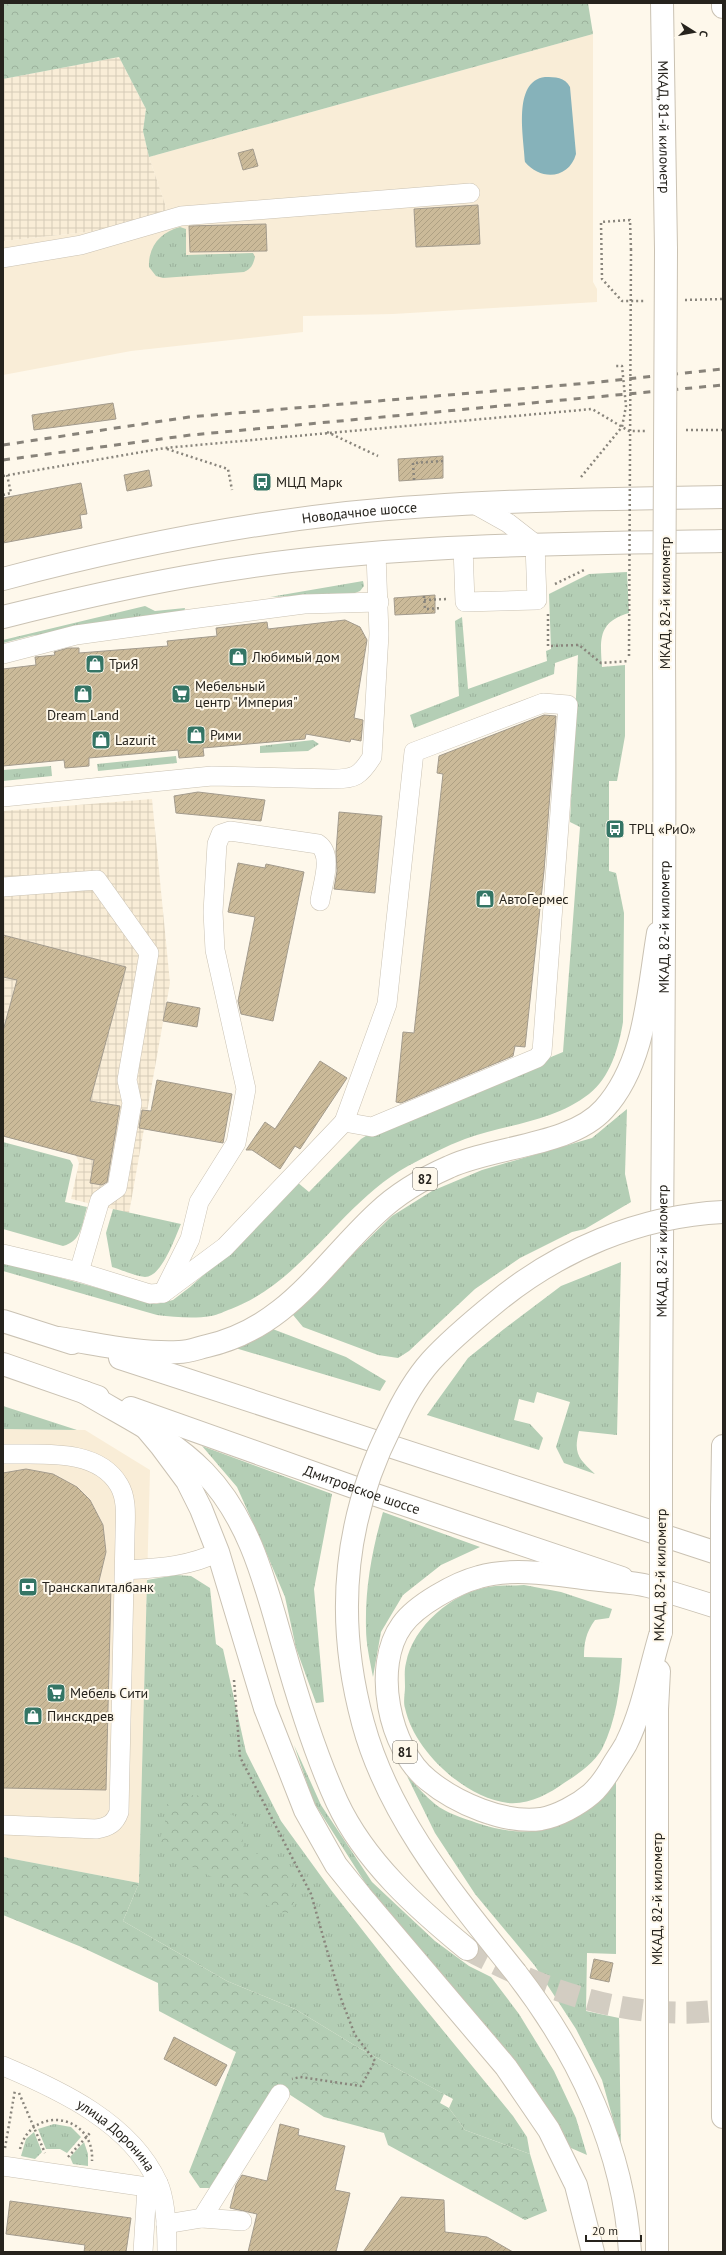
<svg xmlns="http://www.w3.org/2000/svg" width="726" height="2255" viewBox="0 0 726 2255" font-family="'PT Sans',sans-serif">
	<defs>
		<pattern id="industrial-grid" width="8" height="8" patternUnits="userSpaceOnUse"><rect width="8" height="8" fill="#f9edd7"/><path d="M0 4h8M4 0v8" fill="none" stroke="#d5cbb8"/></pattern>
		<pattern id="grass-tufts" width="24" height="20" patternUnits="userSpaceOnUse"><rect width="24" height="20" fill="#b4ceb5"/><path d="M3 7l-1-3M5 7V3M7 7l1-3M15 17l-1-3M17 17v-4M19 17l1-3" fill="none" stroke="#9bb19b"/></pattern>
		<pattern id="forest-crowns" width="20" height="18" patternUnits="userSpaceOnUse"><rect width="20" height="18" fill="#b4ceb5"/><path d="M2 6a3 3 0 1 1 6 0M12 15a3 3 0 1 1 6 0" fill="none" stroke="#9bb19b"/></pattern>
		<pattern id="building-hatch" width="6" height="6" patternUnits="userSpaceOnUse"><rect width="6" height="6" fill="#cbba99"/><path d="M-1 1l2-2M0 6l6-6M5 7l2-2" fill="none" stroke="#aea083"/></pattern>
	</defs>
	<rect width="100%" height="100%" fill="#fef8eb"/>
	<path fill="#f9edd7" d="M 593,34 L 593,282 L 597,289 L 597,302 L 393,314 L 303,316 L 303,332 L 131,351 L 3,375 L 3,241 L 106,230 L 167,210 L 149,157 Z
		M 3,1429 L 85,1430 L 150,1470 L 139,1883 L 3,1857 Z"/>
	<path fill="url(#industrial-grid)" d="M 119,57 L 146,109 L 143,131 L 149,157 L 167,210 L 106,230 L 3,241 L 3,79 Z
		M 152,799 L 170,983 L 129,1213 L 71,1199 L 79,1163 L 76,1155 L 3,1136 L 3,811 Z"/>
	<path fill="url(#grass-tufts)" d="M 180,227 L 186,229 L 186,255 L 253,253 L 255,257 C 253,265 251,269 244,272 L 163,278 L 156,276 L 149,267 C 148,246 161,232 180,227 Z
		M 627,572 L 629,613 C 598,622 600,639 602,667 L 625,665 L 625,736 L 617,781 L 609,781 L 609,871 L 616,873 L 624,913 L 623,1022 C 619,1047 610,1078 589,1094 C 553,1122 507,1124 465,1139 C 446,1146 427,1156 408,1166 C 341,1203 304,1281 231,1309 C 225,1311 218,1315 211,1316 C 193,1319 175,1317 157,1315 L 3,1271 L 3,1262 L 156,1304 L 173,1300 L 190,1287 L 226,1255 L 297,1182 L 309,1192 L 361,1139 L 374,1131 L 563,1052 L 580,827 L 570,822 L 578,655 L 555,663 L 554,674 L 414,728 L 410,715 L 459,696 L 455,621 L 462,617 L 468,689 L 547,661 L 546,651 L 551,649 L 549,594 L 589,574 Z
		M 363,581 L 364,586 L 360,591 L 355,593 L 270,597 Z
		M 145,606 L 155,611 L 185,608 L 184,613 L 30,636 L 3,643 L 3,640 Z
		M 313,740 L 319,744 L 308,751 L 260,753 L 260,746 Z
		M 176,756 L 177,763 L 98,771 L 97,764 Z
		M 51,766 L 52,776 L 3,781 L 3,770 Z
		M 627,1109 L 625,1174 L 631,1202 L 585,1229 L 572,1232 L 520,1258 L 475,1289 L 409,1351 L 398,1358 L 378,1355 L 303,1327 L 289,1310 L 360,1247 L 392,1216 L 432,1191 L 482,1170 L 592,1138 Z
		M 3,1142 L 70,1160 L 73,1165 L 65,1202 L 87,1207 C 82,1224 82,1241 63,1246 L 3,1229 Z
		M 113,1209 L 181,1224 C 175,1237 162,1277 145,1277 C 135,1276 122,1270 112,1267 L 106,1233 Z
		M 621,1262 L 617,1435 L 579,1431 C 573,1454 579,1459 595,1474 L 564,1463 L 556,1447 L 570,1402 L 537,1392 L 534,1403 L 519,1399 L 514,1420 L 530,1424 L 543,1438 L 539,1450 L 427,1415 L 468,1358 L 504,1329 L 561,1286 Z
		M 270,1328 L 346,1357 L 386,1381 L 380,1391 L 232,1347 Z
		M 3,1406 L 77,1430 L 3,1429 Z
		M 202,1446 L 332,1494 L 314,1589 L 324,1702 L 316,1703 L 296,1648 L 285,1597 L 263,1545 L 237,1487 Z
		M 383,1512 L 480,1547 L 441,1565 L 403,1595 L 381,1632 L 373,1677 C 370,1661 366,1644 366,1628 C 365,1588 372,1550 383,1512 Z
		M 176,1575 L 191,1576 L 210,1588 L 216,1644 L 223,1649 L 246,1752 L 281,1821 L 331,1890 L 396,1973 L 513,2116 L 527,2137 L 530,2154 L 465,2130 L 449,2108 L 453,2099 L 359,2048 L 295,2009 L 227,1981 L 123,1921 L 139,1883 L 147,1580 Z
		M 524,1585 L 561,1592 L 612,1609 L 609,1618 L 595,1620 C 586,1632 584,1643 584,1657 L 622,1658 C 620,1689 616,1721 602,1749 C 594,1763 577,1775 564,1783 C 549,1794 528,1805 508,1803 C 465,1798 414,1751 405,1708 C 403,1702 405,1693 405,1687 C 405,1679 404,1670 406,1663 C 413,1626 452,1593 488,1587 C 499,1585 512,1586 524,1585 Z
		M 294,1745 L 321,1805 L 372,1882 L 435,1941 L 469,1966 L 491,1977 L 519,2014 L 554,2071 L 576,2118 L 587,2155 L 571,2148 L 524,2076 L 495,2037 L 454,1993 L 371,1892 L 313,1801 Z
		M 407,1776 C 416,1785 425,1796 435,1804 C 446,1813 463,1818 477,1823 C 541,1844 570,1824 616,1781 L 616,1954 L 587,1953 L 586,2011 L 619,2018 L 621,2148 L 602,2080 L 576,2029 L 535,1966 L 475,1894 L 435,1833 Z
		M 54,2124 L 71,2127 L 81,2137 L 67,2153 L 60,2149 L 46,2149 L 38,2129 Z
		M 34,2132 L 42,2152 L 35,2159 L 21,2156 L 26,2139 Z
		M 84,2142 L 88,2154 L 88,2166 L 73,2164 L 70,2157 Z"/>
	<path fill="url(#forest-crowns)" d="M 3,3 L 588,3 L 593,34 L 149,157 L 143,131 L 146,109 L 119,57 L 3,79 Z
		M 193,1795 L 203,1796 C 218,1817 225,1808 243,1821 C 244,1832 241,1840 244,1851 L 255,1854 L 273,1854 L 294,1886 L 294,1905 L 289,1913 L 280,1912 L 163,1852 L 158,1843 L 165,1825 L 165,1806 L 173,1800 Z
		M 3,1857 L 139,1883 L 123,1921 L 227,1981 L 295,2009 L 359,2048 L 444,2094 L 440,2103 L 449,2108 L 465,2130 L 530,2154 L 547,2211 L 525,2220 L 388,2145 L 384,2133 L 324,2117 L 278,2087 L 215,2188 L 200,2188 L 189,2172 L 236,2052 L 159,2011 L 158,1983 L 79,1946 L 3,1915 Z"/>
	<path fill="#86b2ba" d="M 545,77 C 555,77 565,77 570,87 L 576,154 C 569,179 541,181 525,162 C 524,138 512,81 545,77 Z"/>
	<path fill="url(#building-hatch)" stroke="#a39b8d" d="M 253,149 L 258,166 L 243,170 L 238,153 Z
		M 478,205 L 480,244 L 416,247 L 414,209 Z
		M 266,224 L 267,251 L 190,252 L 189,226 Z
		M 113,403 L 116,419 L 34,430 L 32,415 Z
		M 443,456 L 443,478 L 399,481 L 398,459 Z
		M 149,470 L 152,486 L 127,491 L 124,475 Z
		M 81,483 L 87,514 L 80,515 L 82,528 L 3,543 L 3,498 Z
		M 435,595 L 435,613 L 395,615 L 394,598 Z
		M 345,620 L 360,627 L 367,640 L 354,718 L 363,720 L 361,741 L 351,739 L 350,742 L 306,734 L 305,739 L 203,748 L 204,756 L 179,758 L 178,750 L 89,758 L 89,766 L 65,768 L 64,760 L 3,766 L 3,669 L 36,665 L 35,657 L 55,655 L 54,652 L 68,648 L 79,648 L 79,653 L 168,646 L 167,641 L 217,636 L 216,628 L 267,622 L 268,629 Z
		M 544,715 L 556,716 L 544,871 L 525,1047 L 515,1046 L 513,1056 L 401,1103 L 396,1102 L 403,1032 L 414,1033 L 443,774 L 437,773 L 439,756 Z
		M 198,792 L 265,800 L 261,821 L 176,813 L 174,796 Z
		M 339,812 L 382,816 L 375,893 L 334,889 L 337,871 L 336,852 Z
		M 238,863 L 265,868 L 266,864 L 304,872 L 273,1021 L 241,1014 L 238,1001 L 255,917 L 228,912 Z
		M 3,935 L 126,967 L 90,1101 L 120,1106 L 107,1182 L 102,1185 L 90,1183 L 94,1160 L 3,1136 L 3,1031 L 17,980 L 3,977 Z
		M 167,1002 L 200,1008 L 197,1027 L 163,1021 Z
		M 320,1061 L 347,1078 L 300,1149 L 295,1146 L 280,1169 L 252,1150 L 246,1150 L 265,1122 L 275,1129 Z
		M 157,1080 L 232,1094 L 223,1143 L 139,1128 L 142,1110 L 151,1111 Z
		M 26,1469 L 53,1474 L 77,1487 L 90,1500 L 103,1525 L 106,1552 L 98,1585 L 111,1586 L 106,1790 L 3,1788 L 3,1473 Z
		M 594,1959 L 613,1963 L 609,1982 L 590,1978 Z
		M 174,2037 L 227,2065 L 216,2086 L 164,2059 Z
		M 280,2124 L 299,2129 L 298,2135 L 345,2146 L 335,2190 L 350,2193 L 336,2252 L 248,2252 L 257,2214 L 230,2208 L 236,2185 L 242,2175 L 267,2181 Z
		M 401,2197 L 444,2200 L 445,2232 L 487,2237 L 513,2252 L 363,2252 Z
		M 10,2201 L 131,2218 L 126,2252 L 84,2252 L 85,2245 L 6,2234 Z"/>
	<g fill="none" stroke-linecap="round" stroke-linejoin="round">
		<path stroke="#d3cdc2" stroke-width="22" stroke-dasharray="22 11" stroke-linecap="butt" d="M 467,1949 C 545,1992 633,2022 723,2010"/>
		<g stroke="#cac2b3" stroke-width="20">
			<g id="minor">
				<path d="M 3,258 L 81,245 L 181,216 L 470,193"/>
				<path d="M 463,547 L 465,602 L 537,600 L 535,544 L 508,523 L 474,504"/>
				<path d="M 3,654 L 76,635 L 191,619 L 304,604 L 379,602"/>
				<path d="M 543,703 L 568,705 L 542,1052 L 537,1058 L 372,1127 L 344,1122 L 387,1004 L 414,752 Z"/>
				<path d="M 3,797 L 212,776 L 333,779 C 355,779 360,776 372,757 L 379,634 L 376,554"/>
				<path d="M 3,887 L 97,880 L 149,953 L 127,1080 L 132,1103 L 117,1188 L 100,1200 L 79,1272"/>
				<path d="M 3,1254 L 79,1272 L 150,1294 L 163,1293 L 225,1247 L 344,1122"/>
				<path d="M 163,1293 L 190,1239 L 199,1202 L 236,1143 L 246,1089 L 215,950 L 213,912 L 217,844 L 221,834 L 230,831 L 318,844 C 334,855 322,885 320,901"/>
				<path d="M 3,1454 C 39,1455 97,1447 119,1485 C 128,1500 125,1520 125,1536 L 119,1812 C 115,1823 109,1827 96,1829 L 3,1825"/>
				<path d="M 125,1570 C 157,1568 189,1567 218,1552"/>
				<path id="s1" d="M 3,2066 C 60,2090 131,2123 158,2183 C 166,2200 167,2233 167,2252"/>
				<path d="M 3,2166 L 147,2187 L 158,2183"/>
				<path d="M 202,2218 L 242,2221"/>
				<path d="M 166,2224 L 202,2218 L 280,2094"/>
				<path d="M 143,2252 L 147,2187"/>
			</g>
		</g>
		<g stroke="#cac2b3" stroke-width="24">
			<g id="major">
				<path id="s2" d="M 3,579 C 116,549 230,526 347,513 C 472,500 598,499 723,497"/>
				<path d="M 3,617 C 63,602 124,588 185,577 C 362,544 544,544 723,541"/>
				<path d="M 3,1321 L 72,1343"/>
				<path d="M 58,1338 C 98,1344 139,1354 179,1352 C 189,1352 198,1348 207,1346 C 288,1327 321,1265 377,1213 C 397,1194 424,1178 449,1167 C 494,1146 571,1146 604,1109 C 646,1063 648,991 658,933"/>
				<path d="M 120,1358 L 723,1555"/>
				<path d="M 3,1364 L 98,1397"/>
				<path d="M 84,1392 C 125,1417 170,1437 204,1472 C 251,1520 266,1587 284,1649 C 298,1699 316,1756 337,1802 C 365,1862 417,1908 467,1949"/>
				<path id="s3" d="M 131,1408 L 373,1494 L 622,1578"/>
				<path d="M 145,1427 L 161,1446 L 187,1481 L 201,1509 L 218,1552 L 265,1708 L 305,1810 L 336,1865 L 361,1896 L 506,2067 L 549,2130 L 576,2185 L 593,2252"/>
			</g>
		</g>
		<g stroke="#cac2b3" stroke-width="24">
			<g id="highway">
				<path id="s4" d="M 662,3 L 666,250"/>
				<path d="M 723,3 L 723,7"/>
				<path id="s5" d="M 661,1487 C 661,1210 666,934 664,657"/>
				<path d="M 722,1507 L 723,1446"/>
				<path d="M 661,1632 C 650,1668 643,1710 626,1744 C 621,1753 615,1761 610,1770 C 605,1778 598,1788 591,1794 C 578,1805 558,1816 541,1819 C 504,1824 456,1803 428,1780 C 389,1749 372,1666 402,1625 C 416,1605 456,1583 479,1577 C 515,1566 563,1576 600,1580 C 616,1582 633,1582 648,1586 C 673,1593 698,1601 723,1609"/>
				<path d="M 722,1651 L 723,2117"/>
				<path d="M 516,1973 C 578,2053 624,2149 630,2252"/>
				<path d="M 657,2252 L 657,1709 L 659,1671"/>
			</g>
		</g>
		<path stroke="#89857c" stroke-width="2.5" stroke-dasharray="2 3" stroke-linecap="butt" d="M 631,250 L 630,220 L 601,222 L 602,279 L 622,301 L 646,301
			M 685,300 L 723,299
			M 686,430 L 723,430
			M 327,432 L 378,456
			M 167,449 L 228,469 L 232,490
			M 3,476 L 165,448 L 592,409 L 629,431 L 647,431
			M 581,477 L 622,427 L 626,406 L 622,366 L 614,366
			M 414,480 L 413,463 L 443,461
			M 3,495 L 11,493 L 7,475
			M 555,584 L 584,570
			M 424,596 L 425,609 L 441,608
			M 424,600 L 448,599
			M 548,614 L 548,646 L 579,645 L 601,663 L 629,661
			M 234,1680 L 240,1757 L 311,1894 L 340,1996 L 355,2035 L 375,2061 L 361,2086 L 300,2077 L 292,2079
			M 19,2093 L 45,2153
			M 5,2148 L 15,2090
			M 20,2149 C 32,2104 95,2114 92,2161
			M 68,2157 L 90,2133"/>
		<use href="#minor" stroke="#fff" stroke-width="19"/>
		<use href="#major" stroke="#fff" stroke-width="22"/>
		<use href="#highway" stroke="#fff" stroke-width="22"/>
		<path stroke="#88837a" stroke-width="3" stroke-dasharray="7 7" stroke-linecap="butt" d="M 3,445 L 189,417 L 589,383 L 723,369
			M 3,460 L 191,435 L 723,385"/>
		<g stroke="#cac2b3" stroke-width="24" stroke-linecap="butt">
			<path id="highway-bridge" d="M 664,657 L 666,250
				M 661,1632 L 661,1487
				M 722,1651 L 722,1507
				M 516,1973 C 455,1896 389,1819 363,1723 C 335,1620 343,1521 391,1426 C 401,1404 415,1379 431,1361 C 450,1340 473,1321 495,1303 C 559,1250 640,1216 723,1212"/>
		</g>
		<path stroke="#89857c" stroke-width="2.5" stroke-dasharray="2 3" stroke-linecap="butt" d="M 629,656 L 631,250"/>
		<use href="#highway-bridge" stroke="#fff" stroke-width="22"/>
	</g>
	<defs>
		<g id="bus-square" transform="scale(1)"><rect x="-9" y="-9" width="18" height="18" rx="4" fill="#347565" stroke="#fef8eb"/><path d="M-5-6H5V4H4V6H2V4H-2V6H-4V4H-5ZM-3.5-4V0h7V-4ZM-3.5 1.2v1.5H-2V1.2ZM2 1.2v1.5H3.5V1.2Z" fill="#fff"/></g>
		<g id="shop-square" transform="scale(1)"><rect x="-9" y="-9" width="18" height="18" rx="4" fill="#347565" stroke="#fef8eb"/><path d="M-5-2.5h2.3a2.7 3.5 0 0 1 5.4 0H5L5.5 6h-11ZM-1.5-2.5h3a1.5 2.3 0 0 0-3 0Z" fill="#fff"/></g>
		<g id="supermarket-square" transform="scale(1)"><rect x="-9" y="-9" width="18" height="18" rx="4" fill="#347565" stroke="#fef8eb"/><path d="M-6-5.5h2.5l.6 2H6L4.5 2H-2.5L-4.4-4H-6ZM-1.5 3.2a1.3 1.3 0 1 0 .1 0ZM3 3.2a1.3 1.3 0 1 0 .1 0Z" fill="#fff"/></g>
		<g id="bank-square" transform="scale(1)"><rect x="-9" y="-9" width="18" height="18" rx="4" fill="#347565" stroke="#fef8eb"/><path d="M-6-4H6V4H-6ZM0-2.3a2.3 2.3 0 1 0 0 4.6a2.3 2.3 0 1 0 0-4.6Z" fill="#fff"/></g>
	</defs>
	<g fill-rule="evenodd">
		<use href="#bus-square" x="262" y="482"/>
		<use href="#shop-square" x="238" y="657"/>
		<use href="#shop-square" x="95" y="664"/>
		<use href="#shop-square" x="83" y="694"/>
		<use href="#supermarket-square" x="181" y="694"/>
		<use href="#shop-square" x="196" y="735"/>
		<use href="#shop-square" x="101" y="740"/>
		<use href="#bus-square" x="615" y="829"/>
		<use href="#shop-square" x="485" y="899"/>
		<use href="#bank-square" x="28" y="1587"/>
		<use href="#supermarket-square" x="56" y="1693"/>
		<use href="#shop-square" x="33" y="1716"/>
	</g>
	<g text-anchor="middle" stroke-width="4" stroke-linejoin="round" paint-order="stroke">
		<g fill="#fef8eb" stroke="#67635b" stroke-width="1">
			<rect x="413" y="1168" width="24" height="22" rx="3"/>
			<rect x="393" y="1741" width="24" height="22" rx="3"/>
		</g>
		<g font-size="13" font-weight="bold" fill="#26231d">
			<text x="425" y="1184">82</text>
			<text x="405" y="1757">81</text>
		</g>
		<g font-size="14" fill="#26231d" stroke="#fef8eb">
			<text dy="5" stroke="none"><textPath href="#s4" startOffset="124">МКАД, 81-й километр</textPath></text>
			<text dy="5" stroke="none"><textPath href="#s2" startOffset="363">Новодачное шоссе</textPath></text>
			<text transform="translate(665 603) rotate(-90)" y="5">МКАД, 82-й километр</text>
			<text dy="5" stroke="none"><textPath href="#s5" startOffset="560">МКАД, 82-й километр</textPath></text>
			<text dy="5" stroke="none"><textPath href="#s5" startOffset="236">МКАД, 82-й километр</textPath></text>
			<text dy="5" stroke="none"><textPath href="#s3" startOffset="245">Дмитровское шоссе</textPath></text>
			<text transform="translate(660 1575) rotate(-89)" y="5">МКАД, 82-й километр</text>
			<text transform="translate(657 1899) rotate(-90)" y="5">МКАД, 82-й километр</text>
			<text dy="5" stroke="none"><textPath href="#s1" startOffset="134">улица Доронина</textPath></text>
		</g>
		<g font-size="14" fill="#26231d" stroke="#fef8eb" text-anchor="start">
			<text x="276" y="487">МЦД Марк</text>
			<text x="252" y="662">Любимый дом</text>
			<text x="109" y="669">ТриЯ</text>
			<text x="195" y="691">Мебельный<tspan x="195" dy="16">центр "Империя"</tspan></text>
			<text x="83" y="720" text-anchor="middle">Dream Land</text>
			<text x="210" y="740">Рими</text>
			<text x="115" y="745">Lazurit</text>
			<text x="629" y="834">ТРЦ «РиО»</text>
			<text x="499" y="904">АвтоГермес</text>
			<text x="42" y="1592">Транскапиталбанк</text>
			<text x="70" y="1698">Мебель Сити</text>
			<text x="47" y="1721">Пинскдрев</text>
		</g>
	</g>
	<rect width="726" height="2255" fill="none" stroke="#26231d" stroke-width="8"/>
	<g transform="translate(694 32) rotate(101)" stroke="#fef8eb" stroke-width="3" paint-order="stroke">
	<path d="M0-3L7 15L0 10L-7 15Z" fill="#26231d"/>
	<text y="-6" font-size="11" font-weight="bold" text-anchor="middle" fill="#26231d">С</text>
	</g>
	<path d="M586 2235v6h55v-6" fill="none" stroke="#26231d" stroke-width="2"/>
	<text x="592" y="2235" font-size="12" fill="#26231d" stroke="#fef8eb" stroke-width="3" paint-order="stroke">20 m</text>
</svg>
